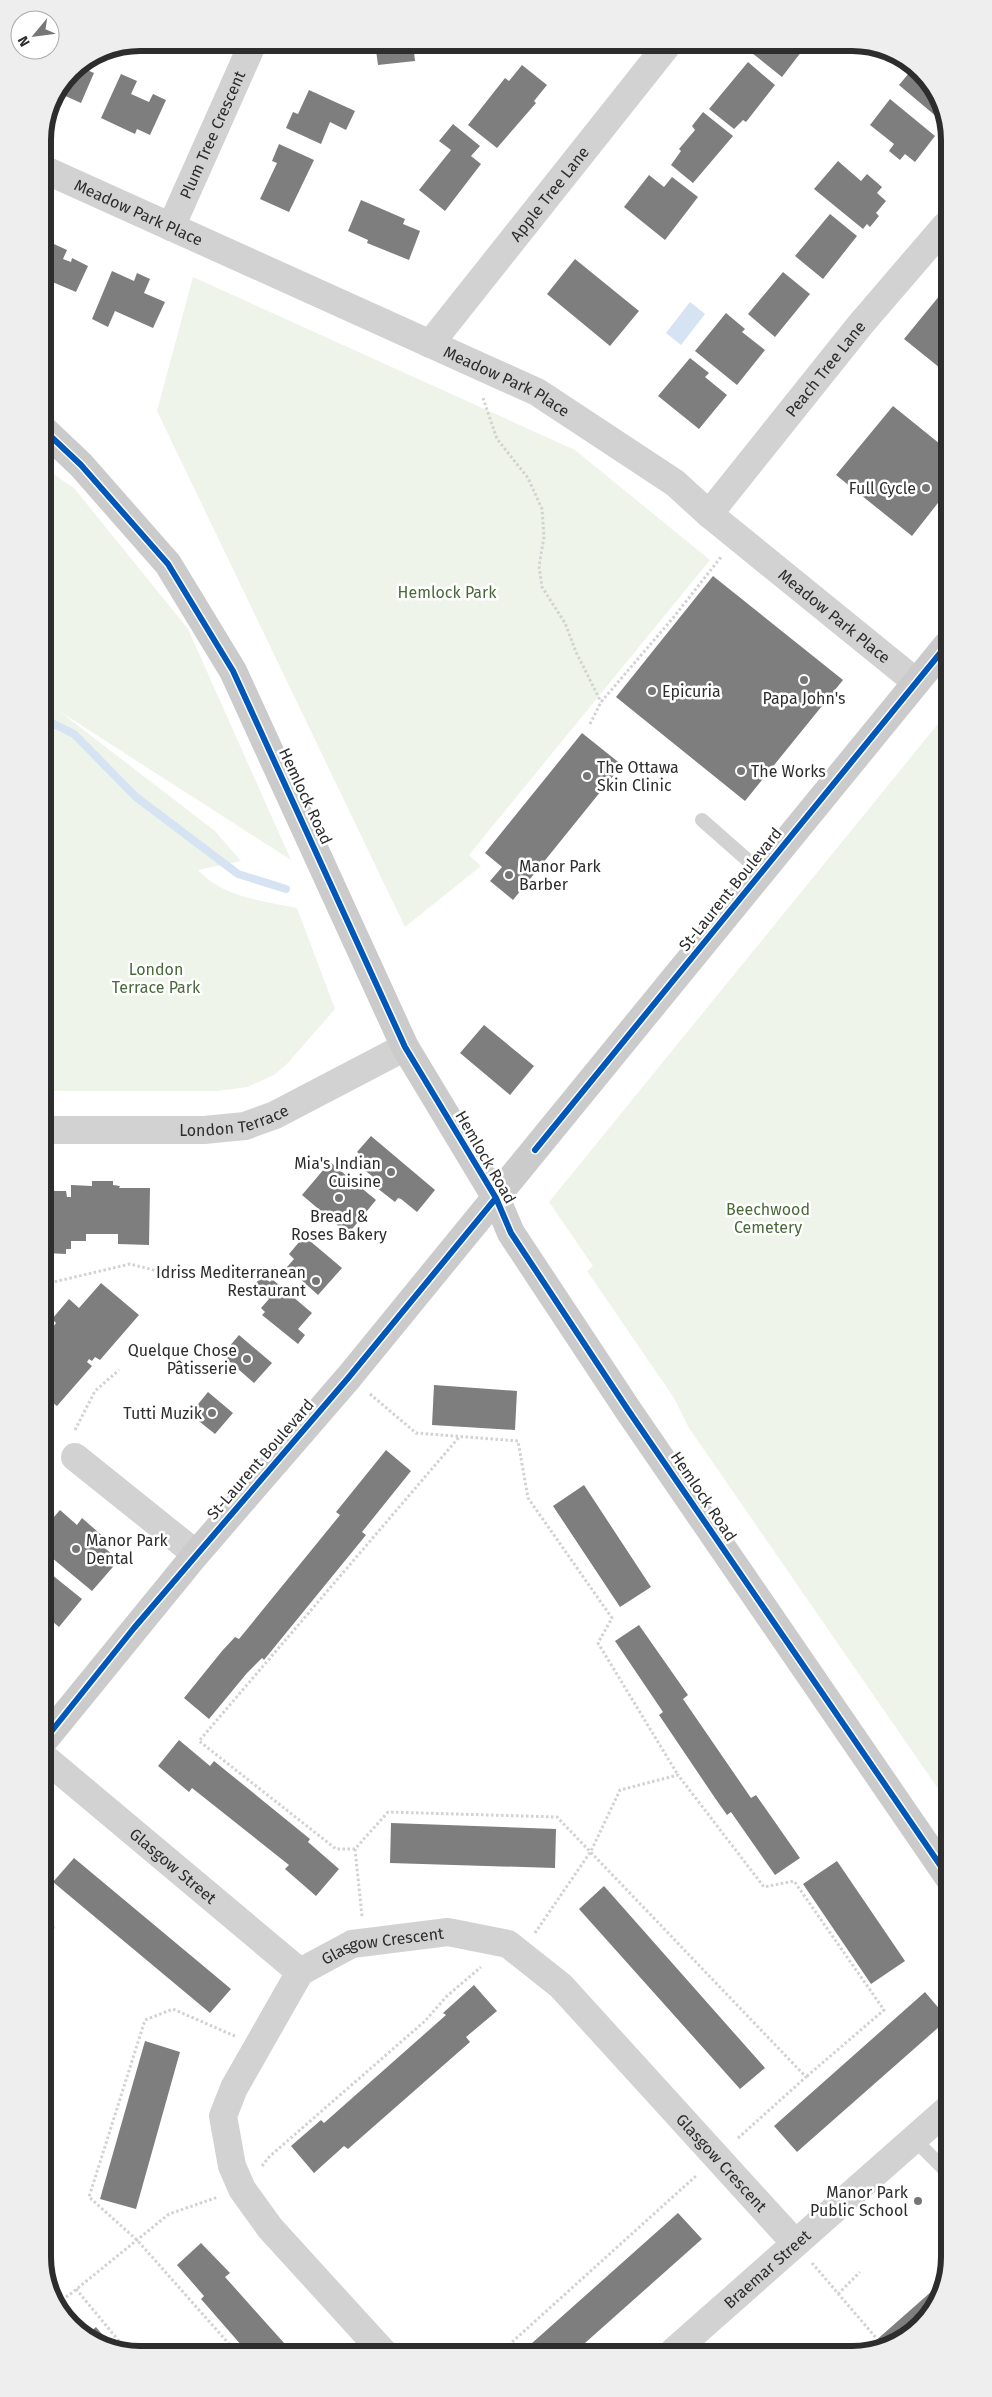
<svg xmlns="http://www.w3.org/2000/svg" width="992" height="2397" viewBox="0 0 992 2397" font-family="'Fira Sans',sans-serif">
	<rect width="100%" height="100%" fill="#fff"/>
	<path fill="#eef4ea" d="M 193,277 L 575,450 L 710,560 L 469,855 L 481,866 L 405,927 L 157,411 Z
		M 43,467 L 74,488 L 188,629 L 291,860 L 59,711 L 215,831 L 241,861 L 198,870 C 222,897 263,901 297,908 L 335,1009 L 286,1065 L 274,1075 L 247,1087 L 218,1091 L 45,1091 L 44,702 L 48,704 L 44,700 Z
		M 946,714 L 948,1803 L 689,1428 L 674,1398 L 587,1271 L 593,1266 L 549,1202 Z"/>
	<path fill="#d6e3f2" d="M 690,302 L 705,314 L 681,345 L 666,333 Z"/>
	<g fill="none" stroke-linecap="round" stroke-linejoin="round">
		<path stroke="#d6e3f2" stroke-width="8" d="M 44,719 L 74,734 L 136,797 L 238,874 L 286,889"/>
	</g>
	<path fill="#7e7e7e" d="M 173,43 L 189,43 L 186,48 Z
		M 375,43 L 413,43 L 415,61 L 378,65 Z
		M 761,43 L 808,43 L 782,77 L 752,53 Z
		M 748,62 L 775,85 L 746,122 L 743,120 L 734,129 L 709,109 Z
		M 522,65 L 547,85 L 534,101 L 536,103 L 497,148 L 468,125 L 505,78 L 509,81 Z
		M 78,66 L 94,73 L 81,103 L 61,94 L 60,98 L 55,96 L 71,71 Z
		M 914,67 L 944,109 L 944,123 L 899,85 Z
		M 121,74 L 137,81 L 131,94 L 149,102 L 153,94 L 166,100 L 150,135 L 137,129 L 135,134 L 101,118 Z
		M 309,90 L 355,111 L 346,130 L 330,122 L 321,144 L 286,128 L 293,112 L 298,114 Z
		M 890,99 L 935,136 L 915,162 L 905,154 L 900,160 L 889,151 L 894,144 L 870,125 Z
		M 703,112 L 733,136 L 693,183 L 671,165 L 681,151 L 679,149 L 695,130 L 692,126 Z
		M 453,124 L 480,146 L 471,156 L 481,164 L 445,211 L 419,190 L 451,150 L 439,141 Z
		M 279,144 L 314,160 L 289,212 L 260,199 L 277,163 L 272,161 Z
		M 838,161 L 861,181 L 867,174 L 882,187 L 877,193 L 886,201 L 876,213 L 879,216 L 870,227 L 867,224 L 863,229 L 814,189 Z
		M 649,175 L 664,187 L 672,177 L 698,197 L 665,240 L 624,207 Z
		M 361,200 L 405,219 L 403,224 L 420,231 L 409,260 L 367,243 L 368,240 L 348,231 Z
		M 830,214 L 857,236 L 823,279 L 795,256 Z
		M 43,239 L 67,250 L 63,259 L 71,262 L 72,258 L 88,266 L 76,292 L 43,278 Z
		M 575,259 L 639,311 L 610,346 L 547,294 Z
		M 112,271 L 134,281 L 137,273 L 150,279 L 144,293 L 165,302 L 153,328 L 115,311 L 108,327 L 92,319 Z
		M 783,272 L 810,294 L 775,337 L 748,314 Z
		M 945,289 L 945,372 L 904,339 Z
		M 726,313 L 745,329 L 742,332 L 765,350 L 737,385 L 695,351 Z
		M 690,358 L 709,373 L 705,377 L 727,395 L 699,429 L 658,396 Z
		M 893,406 L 945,448 L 945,494 L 912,536 L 836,475 Z
		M 713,576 L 843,680 L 745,801 L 616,697 Z
		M 582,733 L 622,765 L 513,900 L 490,881 L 502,867 L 485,853 Z
		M 484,1025 L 534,1066 L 510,1095 L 460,1053 Z
		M 371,1136 L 435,1190 L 417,1212 L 401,1199 L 398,1198 L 395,1202 L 377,1188 L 381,1183 L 363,1169 L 368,1162 L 357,1152 Z
		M 330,1162 L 376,1200 L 348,1234 L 302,1195 Z
		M 92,1181 L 113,1181 L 113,1185 L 120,1186 L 119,1188 L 150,1188 L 149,1245 L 118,1244 L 118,1234 L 86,1234 L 86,1241 L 71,1241 L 71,1249 L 66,1249 L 66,1254 L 45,1253 L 45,1191 L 66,1191 L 67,1197 L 71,1197 L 71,1185 L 92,1186 Z
		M 300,1241 L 310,1241 L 342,1268 L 318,1295 L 287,1267 L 294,1259 L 289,1254 Z
		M 262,1276 L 270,1282 L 272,1279 L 312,1313 L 298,1329 L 305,1335 L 298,1344 L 262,1315 L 265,1312 L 261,1308 L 269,1299 L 256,1283 Z
		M 101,1283 L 139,1315 L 100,1360 L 95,1357 L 92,1361 L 89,1359 L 87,1362 L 92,1366 L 57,1406 L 49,1400 L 46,1404 L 45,1327 L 47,1329 L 50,1325 L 53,1327 L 56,1323 L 52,1319 L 69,1299 L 79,1308 Z
		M 239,1335 L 272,1363 L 254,1383 L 222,1355 Z
		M 434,1385 L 517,1391 L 515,1430 L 432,1425 Z
		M 208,1392 L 233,1413 L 215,1434 L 190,1414 Z
		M 386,1450 L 411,1471 L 362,1532 L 366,1535 L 277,1644 L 264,1660 L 262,1658 L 247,1673 L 209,1719 L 184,1698 L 222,1651 L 235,1637 L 239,1639 L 327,1531 L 340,1515 L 336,1512 Z
		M 584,1485 L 651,1587 L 620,1607 L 553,1506 Z
		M 60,1510 L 77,1525 L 82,1518 L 106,1539 L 101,1545 L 119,1560 L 92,1591 L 46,1553 L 46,1526 Z
		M 46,1570 L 82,1599 L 59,1627 L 46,1616 Z
		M 639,1625 L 688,1695 L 683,1699 L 751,1798 L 756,1795 L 800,1858 L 775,1875 L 731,1812 L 727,1815 L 715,1798 L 659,1715 L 663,1712 L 615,1641 Z
		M 179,1740 L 210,1766 L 214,1761 L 310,1839 L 308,1842 L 339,1869 L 316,1896 L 285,1869 L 289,1865 L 192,1788 L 189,1792 L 158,1766 Z
		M 391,1823 L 556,1829 L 555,1868 L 390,1863 Z
		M 74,1858 L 231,1989 L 210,2013 L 53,1882 Z
		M 837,1861 L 905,1961 L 871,1984 L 803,1884 Z
		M 604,1886 L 765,2068 L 740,2089 L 579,1909 Z
		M 474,1985 L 497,2011 L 466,2037 L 470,2042 L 454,2056 L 348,2149 L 344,2146 L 314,2173 L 291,2146 L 321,2120 L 324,2123 L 446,2015 L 443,2013 Z
		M 925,1992 L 948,2019 L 797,2152 L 774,2126 Z
		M 145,2041 L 180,2052 L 136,2209 L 100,2199 Z
		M 678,2213 L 702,2239 L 576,2351 L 522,2352 Z
		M 201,2243 L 230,2273 L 225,2277 L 293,2353 L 249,2354 L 201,2299 L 204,2296 L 177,2265 Z
		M 940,2284 L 929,2316 L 883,2349 L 865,2350 Z
		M 96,2327 L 112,2346 L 85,2336 Z"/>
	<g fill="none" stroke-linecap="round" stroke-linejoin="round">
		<path stroke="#d2d2d2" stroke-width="3" stroke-dasharray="2.5 2.5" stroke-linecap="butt" d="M 483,398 L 497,439 L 528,478 L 542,509 L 544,537 L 539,566 L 542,587 L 565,623 L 576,652 L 601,702
			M 590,724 L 601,702 L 673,618 L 721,557
			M 45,1284 L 130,1264 L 165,1273
			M 370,1394 L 416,1433 L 518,1441 L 528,1498 L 612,1618 L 598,1643 L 678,1775
			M 75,1430 L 95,1391 L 119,1370
			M 355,1849 L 336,1849 L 199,1741 L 460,1436
			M 47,1913 L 54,1925 L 47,1948
			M 362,1916 L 355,1849 L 388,1812 L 557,1817 L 806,2077 L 737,2139
			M 535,1933 L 591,1851 L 620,1790 L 678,1775 L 764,1887 L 794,1881 L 884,2010 L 806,2077
			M 235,2036 L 173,2009 L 145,2020 L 89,2197 L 137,2240 L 238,2354
			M 262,2166 L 269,2157 L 425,2021 L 447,1996 L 481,1967
			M 812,2263 L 877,2339
			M 76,2289 L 128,2352
			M 838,2294 L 860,2272
			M 56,2299 L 68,2296 L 169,2214 L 218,2197
			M 501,2352 L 697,2175"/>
		<path stroke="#d2d2d2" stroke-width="14" d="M 702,820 L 761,872
			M 914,2139 L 949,2174"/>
		<g stroke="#d2d2d2" stroke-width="28">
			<path id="s1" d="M 43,169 L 537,392 L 675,483 L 709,514 L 916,682"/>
			<path id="s2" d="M 171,227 L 253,43"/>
			<path id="s3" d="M 430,344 L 669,43"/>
			<path id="s4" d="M 709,514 L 860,325 L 945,226"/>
			<path id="s5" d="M 45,1130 L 204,1130 L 245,1126 L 275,1115 L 405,1047"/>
			<path d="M 75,1457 L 196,1554"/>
			<path id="s6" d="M 46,1759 L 300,1972"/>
			<path id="s7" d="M 674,2351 L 949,2108"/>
			<path id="s8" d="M 384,2353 L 270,2228 L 242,2189 L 232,2166 L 223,2116 L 234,2088 L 300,1972 L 352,1944 L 448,1932 L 508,1944 L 561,1986 L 795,2243"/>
		</g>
		<path stroke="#cbcbcb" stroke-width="28" d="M 43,429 L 81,465 L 168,564 L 233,671 L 405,1047 L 496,1198 L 511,1233 L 628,1410 L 949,1878
			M 46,1738 L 196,1554 L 349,1377 L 946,646"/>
		<g stroke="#fff" stroke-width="9">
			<path id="cycleway" d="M 43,429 L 81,465 L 168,564 L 233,671 L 405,1047 L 496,1198 L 511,1233 L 628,1410 L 949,1878
				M 535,1150 L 946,646
				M 46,1738 L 134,1628 L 349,1377 L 496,1198"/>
		</g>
		<use href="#cycleway" stroke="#0057b8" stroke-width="6"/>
	</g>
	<g fill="#767676" stroke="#fff" stroke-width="2">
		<circle cx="926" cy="488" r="5"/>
		<circle cx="804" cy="680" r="5"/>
		<circle cx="652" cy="691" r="5"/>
		<circle cx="741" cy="771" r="5"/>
		<circle cx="587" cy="776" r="5"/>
		<circle cx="509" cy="875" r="5"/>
		<circle cx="391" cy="1172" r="5"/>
		<circle cx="339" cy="1198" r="5"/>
		<circle cx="316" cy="1281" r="5"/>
		<circle cx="247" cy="1359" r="5"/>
		<circle cx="212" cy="1413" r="5"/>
		<circle cx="76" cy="1549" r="5"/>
		<circle cx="918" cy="2201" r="5"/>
	</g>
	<g text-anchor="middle" stroke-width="5" stroke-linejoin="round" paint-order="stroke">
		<g font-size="16" fill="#2d2d2d" stroke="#fff">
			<text dy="6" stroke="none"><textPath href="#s2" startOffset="101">Plum Tree Crescent</textPath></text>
			<text dy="6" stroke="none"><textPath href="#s3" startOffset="192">Apple Tree Lane</textPath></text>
			<text dy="6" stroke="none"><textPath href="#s1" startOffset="105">Meadow Park Place</textPath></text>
			<text dy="6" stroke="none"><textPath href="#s4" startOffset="186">Peach Tree Lane</textPath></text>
			<text dy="6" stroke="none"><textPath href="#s1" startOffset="510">Meadow Park Place</textPath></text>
			<text dy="6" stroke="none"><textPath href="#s1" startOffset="915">Meadow Park Place</textPath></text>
			<text transform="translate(306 796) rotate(65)" y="6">Hemlock Road</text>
			<text transform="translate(730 889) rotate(-51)" y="6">St-Laurent Boulevard</text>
			<text dy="6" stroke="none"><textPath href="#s5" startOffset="190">London Terrace</textPath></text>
			<text transform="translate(486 1157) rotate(60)" y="6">Hemlock Road</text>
			<text transform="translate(260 1459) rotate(-49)" y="6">St-Laurent Boulevard</text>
			<text transform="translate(704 1496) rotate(56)" y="6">Hemlock Road</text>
			<text dy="6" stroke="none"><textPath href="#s6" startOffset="166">Glasgow Street</textPath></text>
			<text dy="6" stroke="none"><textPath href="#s8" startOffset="545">Glasgow Crescent</textPath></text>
			<text dy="6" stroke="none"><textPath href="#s8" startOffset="980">Glasgow Crescent</textPath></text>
			<text dy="6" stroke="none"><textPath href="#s7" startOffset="124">Braemar Street</textPath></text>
		</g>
		<g font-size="16" fill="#2d2d2d" stroke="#fff" text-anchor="end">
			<text x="916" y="494">Full Cycle</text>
			<text x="662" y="697" text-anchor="start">Epicuria</text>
			<text x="804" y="704" text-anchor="middle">Papa John's</text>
			<text x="597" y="773" text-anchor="start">The Ottawa<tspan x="597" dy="18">Skin Clinic</tspan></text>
			<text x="751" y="777" text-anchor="start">The Works</text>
			<text x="519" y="872" text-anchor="start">Manor Park<tspan x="519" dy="18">Barber</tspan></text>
			<text x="381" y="1169">Mia's Indian<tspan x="381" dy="18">Cuisine</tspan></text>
			<text x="339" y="1222" text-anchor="middle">Bread &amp;<tspan x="339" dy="18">Roses Bakery</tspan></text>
			<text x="306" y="1278">Idriss Mediterranean<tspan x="306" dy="18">Restaurant</tspan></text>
			<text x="237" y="1356">Quelque Chose<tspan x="237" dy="18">Pâtisserie</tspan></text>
			<text x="202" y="1419">Tutti Muzik</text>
			<text x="86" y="1546" text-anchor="start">Manor Park<tspan x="86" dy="18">Dental</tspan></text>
			<text x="908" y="2198">Manor Park<tspan x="908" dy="18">Public School</tspan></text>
		</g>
		<g font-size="16" fill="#496939" stroke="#fff">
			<text x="447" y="598">Hemlock Park</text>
			<text x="156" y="975">London<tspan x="156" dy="18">Terrace Park</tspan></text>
			<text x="768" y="1215">Beechwood<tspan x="768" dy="18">Cemetery</tspan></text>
		</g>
	</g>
	<path d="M0 0H992V2397H0ZM140 51H852A89 89 0 0 1 941 140V2257A89 89 0 0 1 852 2346H140A89 89 0 0 1 51 2257V140A89 89 0 0 1 140 51Z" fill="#eee" fill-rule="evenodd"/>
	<path fill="none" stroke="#2d2d2d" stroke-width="6" d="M140 51H852A89 89 0 0 1 941 140V2257A89 89 0 0 1 852 2346H140A89 89 0 0 1 51 2257V140A89 89 0 0 1 140 51Z"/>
	<g transform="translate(35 35) rotate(241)"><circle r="24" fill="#ffffff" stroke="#ababab"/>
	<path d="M0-4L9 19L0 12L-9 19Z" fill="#767676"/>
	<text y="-8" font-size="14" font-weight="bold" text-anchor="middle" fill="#2d2d2d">N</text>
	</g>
</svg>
